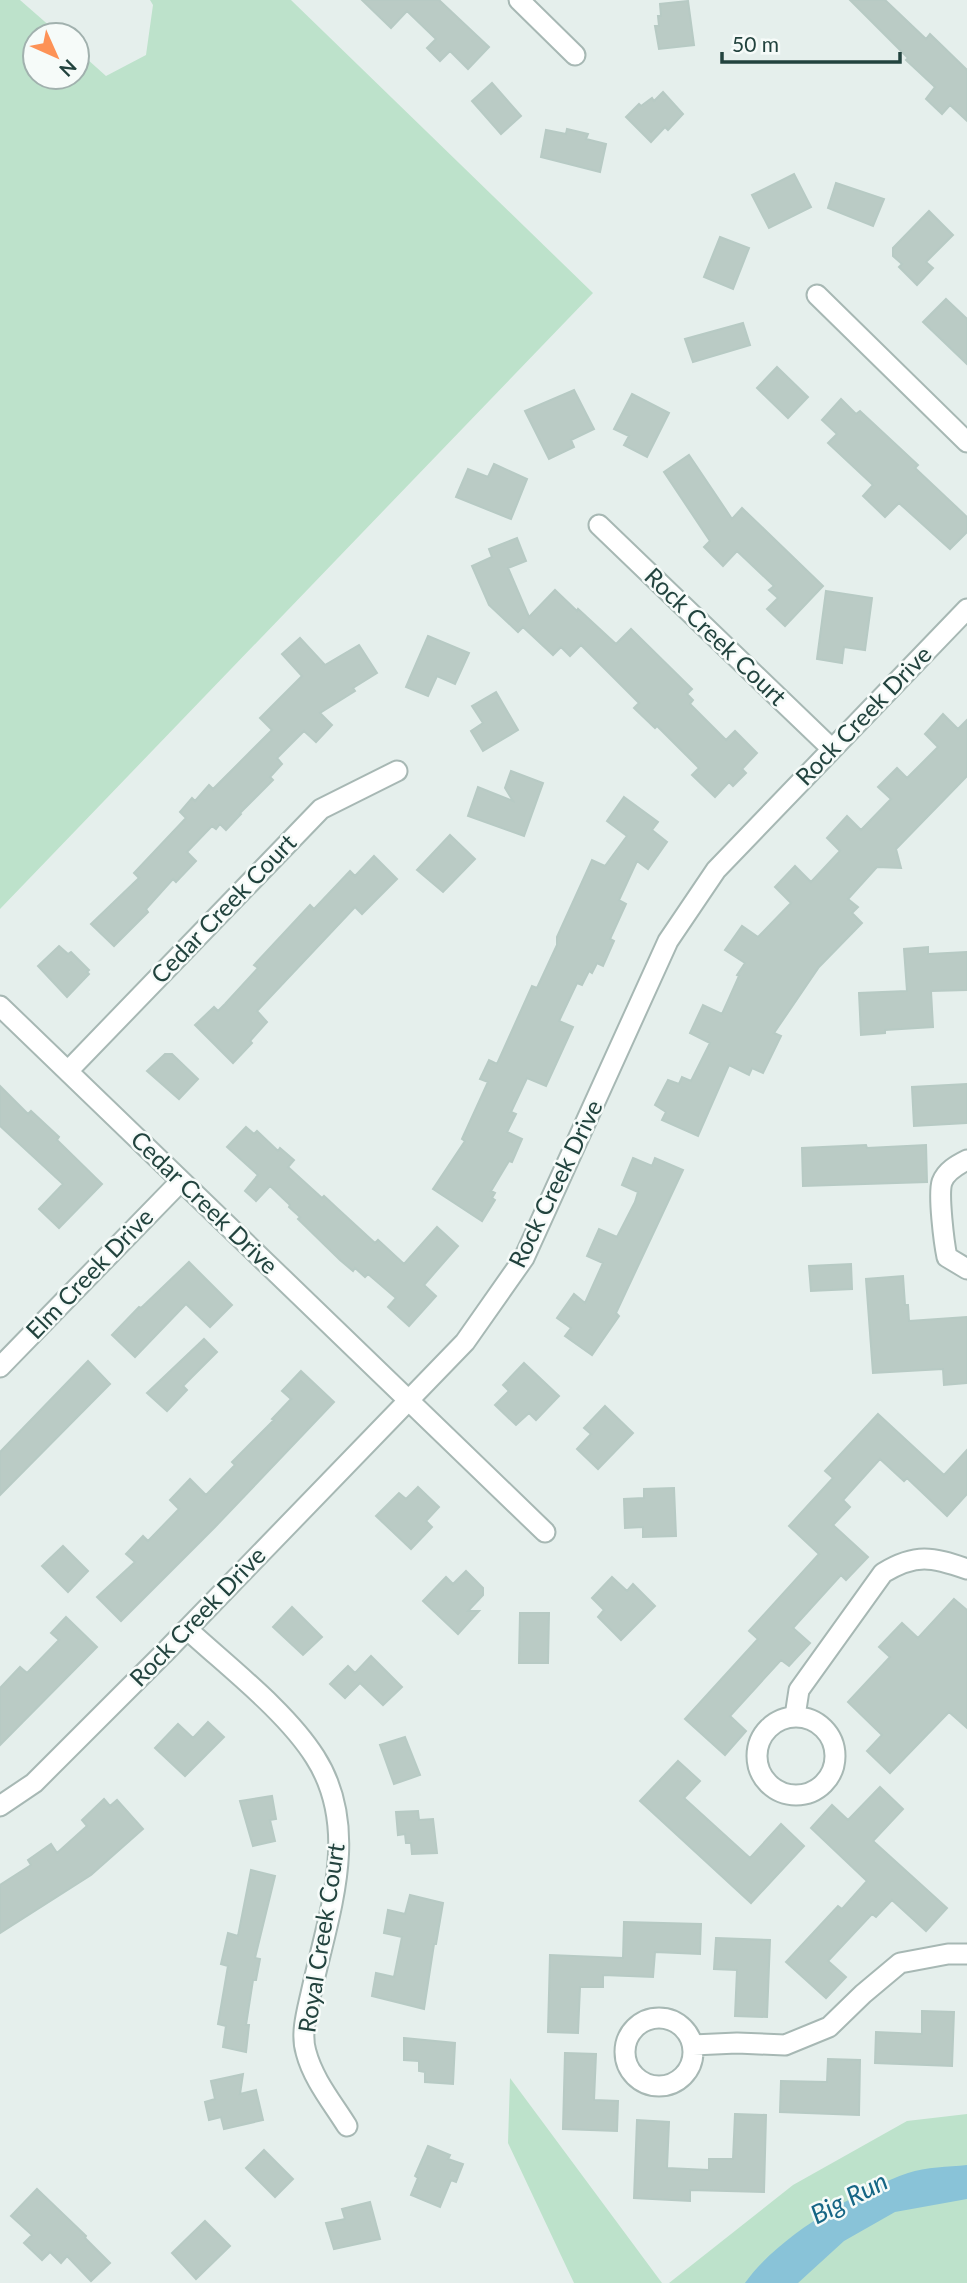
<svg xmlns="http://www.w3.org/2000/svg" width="967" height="2283" viewBox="0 0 967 2283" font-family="Lato,sans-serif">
	<rect width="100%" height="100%" fill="#e5efec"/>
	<path fill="#bde2cb" d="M 0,0 L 20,0 L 60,35 L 35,35 L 35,77 L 77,77 L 77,50 L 106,76 L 146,55 L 153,5 L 150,0 L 291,0 L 593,293 L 0,909 Z
		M 510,2078 L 662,2283 L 574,2283 L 508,2143 Z
		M 967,2114 L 967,2283 L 669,2283 L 793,2185 L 907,2121 Z"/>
	<path fill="#89c3d8" d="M 967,2165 L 967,2199 L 895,2212 L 844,2241 L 798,2283 L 745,2283 C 777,2237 856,2191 908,2173 C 926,2167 948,2167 967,2165 Z"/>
	<path fill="#bacbc5" stroke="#b7cac4" stroke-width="2" d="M 362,0 L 439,0 L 489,47 L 468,69 L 450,51 L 440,61 L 427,48 L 436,39 L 407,11 L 391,28 Z
		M 850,0 L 885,0 L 926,39 L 930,34 L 967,70 L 967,121 L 950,105 L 942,114 L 926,99 L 935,87 L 906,60 L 908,58 Z
		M 688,1 L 694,45 L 659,49 L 655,26 L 659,26 L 658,16 L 661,16 L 660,4 Z
		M 492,83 L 521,116 L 501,134 L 472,101 Z
		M 663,92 L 683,114 L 668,130 L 665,127 L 651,142 L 626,117 L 639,104 L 641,106 L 652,98 L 654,101 Z
		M 567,129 L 588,134 L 586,139 L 606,144 L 600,172 L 541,157 L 546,130 L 566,134 Z
		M 794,174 L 811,207 L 769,228 L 752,195 Z
		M 836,183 L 884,199 L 873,226 L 828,208 Z
		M 929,211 L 953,235 L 926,262 L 933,268 L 917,285 L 899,267 L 902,264 L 893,256 L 893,248 Z
		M 720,237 L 749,248 L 733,289 L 704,277 Z
		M 946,299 L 967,319 L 967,364 L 923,322 Z
		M 743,323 L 750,345 L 693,362 L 685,339 Z
		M 777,367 L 808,397 L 788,418 L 757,388 Z
		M 574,390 L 594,429 L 571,440 L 574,447 L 549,459 L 525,411 Z
		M 632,394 L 669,413 L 647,457 L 624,445 L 629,436 L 614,429 Z
		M 841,399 L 856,414 L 860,411 L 918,465 L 915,468 L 967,517 L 967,532 L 950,549 L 899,503 L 885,517 L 863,496 L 873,485 L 828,443 L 837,434 L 822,420 Z
		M 689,455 L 732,519 L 742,508 L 823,586 L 785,626 L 767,609 L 778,598 L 769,590 L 774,586 L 737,551 L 723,566 L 704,547 L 710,541 L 664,472 Z
		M 494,464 L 527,479 L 511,519 L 456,497 L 468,469 L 488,477 Z
		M 517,538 L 526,561 L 508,568 L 529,617 L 555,590 L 577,611 L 578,609 L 616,644 L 631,629 L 692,689 L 687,694 L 693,700 L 690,704 L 726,740 L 735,731 L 757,753 L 742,769 L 746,773 L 733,786 L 729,782 L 715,797 L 692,775 L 699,768 L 657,726 L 655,728 L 634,708 L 639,703 L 581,645 L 570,656 L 561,647 L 553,655 L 523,627 L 518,632 L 489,605 L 472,566 L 492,557 L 489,549 Z
		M 826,591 L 872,598 L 865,650 L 844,647 L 842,663 L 817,659 Z
		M 428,636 L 469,653 L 455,684 L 437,676 L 428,696 L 406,687 Z
		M 300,638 L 325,665 L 359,645 L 377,673 L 353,688 L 355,691 L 320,713 L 332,725 L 316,742 L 304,731 L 277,758 L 282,764 L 270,777 L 273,780 L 240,813 L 241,814 L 226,830 L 220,824 L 216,829 L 212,826 L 187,852 L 196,861 L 176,882 L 173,879 L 146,909 L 148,912 L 114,946 L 91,924 L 139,878 L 134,873 L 186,818 L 180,812 L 192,798 L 195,801 L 209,785 L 213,789 L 272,730 L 260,718 L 302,676 L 282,654 Z
		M 496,692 L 518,730 L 483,751 L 471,731 L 483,723 L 472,706 Z
		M 943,714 L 958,729 L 967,720 L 967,776 L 896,849 L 901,868 L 877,867 L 848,899 L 858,907 L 852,913 L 862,923 L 819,967 L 774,1033 L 781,1036 L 763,1073 L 752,1068 L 749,1075 L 729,1065 L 698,1136 L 662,1120 L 666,1112 L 655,1105 L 668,1080 L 679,1084 L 682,1077 L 691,1081 L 710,1043 L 690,1033 L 703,1005 L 722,1014 L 739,976 L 737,975 L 745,963 L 725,950 L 742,926 L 758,937 L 791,903 L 775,887 L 795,866 L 811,882 L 840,851 L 827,838 L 847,816 L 861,830 L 891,799 L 878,787 L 897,768 L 907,778 L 938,747 L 925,734 Z
		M 511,771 L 543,783 L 524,836 L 468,816 L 478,787 L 513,801 L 505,788 Z
		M 624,797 L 658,822 L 652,830 L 667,842 L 648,869 L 637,861 L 619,900 L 626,904 L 610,939 L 614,941 L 603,966 L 597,963 L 592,973 L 589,971 L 582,985 L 577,983 L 559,1021 L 573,1027 L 546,1086 L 527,1078 L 511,1112 L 516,1114 L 507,1132 L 522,1139 L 512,1162 L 509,1161 L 491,1191 L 495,1193 L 492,1198 L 495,1200 L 482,1221 L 433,1189 L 465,1141 L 462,1139 L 488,1082 L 480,1079 L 489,1060 L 497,1064 L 532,986 L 537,988 L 557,945 L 557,937 L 592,860 L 605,866 L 627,836 L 607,821 Z
		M 450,835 L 475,859 L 443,892 L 417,870 Z
		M 374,856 L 397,879 L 362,914 L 355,907 L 257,1011 L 267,1022 L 250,1041 L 252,1043 L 233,1063 L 195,1025 L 214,1007 L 218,1011 L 225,1004 L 258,968 L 254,965 L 310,905 L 314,909 L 350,871 L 355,876 Z
		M 59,946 L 68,954 L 71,952 L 89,970 L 87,972 L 89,974 L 67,997 L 38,966 Z
		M 928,947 L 928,954 L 967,952 L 967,990 L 931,991 L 933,1027 L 885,1030 L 885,1033 L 861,1035 L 859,993 L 907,991 L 904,949 Z
		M 165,1054 L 172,1054 L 198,1079 L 179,1099 L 147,1071 Z
		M 967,1084 L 967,1123 L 914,1126 L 912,1087 Z
		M 0,1086 L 28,1114 L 31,1111 L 59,1137 L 57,1140 L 102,1184 L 59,1228 L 39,1209 L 63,1184 L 0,1126 Z
		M 246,1127 L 254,1134 L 257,1131 L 278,1151 L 280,1148 L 294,1160 L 288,1167 L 322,1198 L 324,1196 L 338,1209 L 375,1243 L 378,1240 L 404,1264 L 437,1227 L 458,1246 L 424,1285 L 436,1296 L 409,1326 L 388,1307 L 396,1298 L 368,1274 L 365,1277 L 355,1268 L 353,1271 L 340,1260 L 298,1219 L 300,1217 L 289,1207 L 290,1205 L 270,1186 L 256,1201 L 245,1191 L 258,1175 L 227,1147 Z
		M 866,1145 L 867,1148 L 926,1145 L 927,1182 L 803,1186 L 802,1148 Z
		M 633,1158 L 652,1166 L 655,1158 L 683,1170 L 616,1313 L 619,1316 L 592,1355 L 565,1336 L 571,1328 L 557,1318 L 574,1294 L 585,1303 L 603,1263 L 587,1256 L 599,1229 L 617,1237 L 635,1202 L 638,1192 L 622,1185 Z
		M 189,1262 L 232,1305 L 210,1327 L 186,1304 L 135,1357 L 112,1335 L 139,1307 L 141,1308 Z
		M 851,1264 L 852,1289 L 811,1291 L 809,1266 Z
		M 903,1276 L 905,1305 L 908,1305 L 909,1321 L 967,1317 L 967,1383 L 944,1385 L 943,1369 L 873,1373 L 866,1279 Z
		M 204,1339 L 217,1352 L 183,1386 L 187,1390 L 167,1411 L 147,1393 Z
		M 88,1361 L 110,1384 L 0,1495 L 0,1452 Z
		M 524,1363 L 559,1396 L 536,1420 L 529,1413 L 516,1425 L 495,1405 L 509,1391 L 503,1385 Z
		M 301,1371 L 334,1402 L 215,1527 L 121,1621 L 97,1597 L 135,1562 L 126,1554 L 143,1536 L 148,1541 L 179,1509 L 170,1500 L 190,1479 L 206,1495 L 235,1465 L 232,1462 L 274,1420 L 272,1419 L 291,1399 L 282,1391 Z
		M 605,1406 L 633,1433 L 598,1469 L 577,1449 L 591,1434 L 584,1428 Z
		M 878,1414 L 944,1475 L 967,1450 L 967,1494 L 947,1516 L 907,1478 L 904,1481 L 880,1459 L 843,1500 L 850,1507 L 833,1525 L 868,1557 L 846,1580 L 841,1575 L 793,1628 L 810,1643 L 789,1666 L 781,1660 L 730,1716 L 746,1731 L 725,1755 L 685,1719 L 758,1639 L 749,1631 L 819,1554 L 789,1526 L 833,1478 L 825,1471 Z
		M 418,1487 L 439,1507 L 426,1521 L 432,1527 L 411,1549 L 376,1516 L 399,1493 L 406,1499 Z
		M 674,1488 L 676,1536 L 643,1537 L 643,1527 L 625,1528 L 624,1499 L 644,1498 L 644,1489 Z
		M 63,1546 L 88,1571 L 68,1592 L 42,1566 Z
		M 466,1571 L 483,1588 L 483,1595 L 468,1611 L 479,1611 L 458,1634 L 423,1601 L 446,1577 L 453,1584 Z
		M 612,1577 L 627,1591 L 633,1584 L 655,1606 L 621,1640 L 598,1617 L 604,1610 L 592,1598 Z
		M 954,1599 L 967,1610 L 967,1728 L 949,1712 L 890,1773 L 867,1751 L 882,1735 L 848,1702 L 890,1657 L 879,1647 L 902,1623 L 918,1638 Z
		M 292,1607 L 322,1637 L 303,1655 L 273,1627 Z
		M 520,1613 L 549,1613 L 548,1663 L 519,1663 Z
		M 66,1617 L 97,1647 L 0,1745 L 0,1688 L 20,1667 L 27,1673 L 59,1640 L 51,1633 Z
		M 371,1656 L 402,1687 L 383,1705 L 360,1683 L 345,1698 L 330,1684 L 348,1666 L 355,1673 Z
		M 208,1722 L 224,1737 L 185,1776 L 155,1748 L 178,1724 L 193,1738 Z
		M 405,1737 L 420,1775 L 394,1784 L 380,1745 Z
		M 678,1761 L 700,1781 L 684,1798 L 750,1858 L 781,1824 L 804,1846 L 751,1903 L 640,1801 Z
		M 880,1787 L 903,1809 L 873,1841 L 947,1908 L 926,1931 L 892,1900 L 876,1917 L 872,1914 L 828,1961 L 846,1977 L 826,1998 L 786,1962 L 838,1906 L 842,1909 L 867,1881 L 811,1828 L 832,1805 L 848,1820 Z
		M 272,1796 L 276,1819 L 270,1820 L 275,1841 L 253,1846 L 240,1801 Z
		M 104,1799 L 110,1806 L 117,1800 L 143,1829 L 91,1875 L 0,1933 L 0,1885 L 31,1865 L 28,1860 L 51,1844 L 57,1853 L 87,1826 L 82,1820 Z
		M 418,1811 L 419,1820 L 433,1819 L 437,1853 L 412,1854 L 411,1843 L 406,1843 L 405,1834 L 398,1835 L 396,1812 Z
		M 251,1870 L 275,1876 L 255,1958 L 260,1959 L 256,1980 L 253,1980 L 246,2025 L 249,2025 L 246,2052 L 223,2047 L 226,2026 L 218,2024 L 228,1966 L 221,1964 L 228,1933 L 238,1936 Z
		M 410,1895 L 443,1903 L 436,1944 L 434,1944 L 424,2009 L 372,1996 L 376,1973 L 394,1977 L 402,1937 L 384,1933 L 388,1910 L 405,1914 Z
		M 624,1922 L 701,1924 L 700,1954 L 655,1952 L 653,1977 L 603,1975 L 603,1987 L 580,1987 L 578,2033 L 548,2032 L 550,1955 L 623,1958 Z
		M 716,1938 L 770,1940 L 767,2017 L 735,2016 L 737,1970 L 714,1969 Z
		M 922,2011 L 954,2012 L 952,2066 L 875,2063 L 876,2032 L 922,2034 Z
		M 404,2038 L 455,2043 L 453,2084 L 425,2082 L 425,2072 L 419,2071 L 419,2061 L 404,2060 Z
		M 565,2053 L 596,2054 L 594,2100 L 618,2101 L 617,2131 L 563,2129 Z
		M 828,2059 L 860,2060 L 859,2115 L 780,2112 L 781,2081 L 827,2082 Z
		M 243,2074 L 240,2094 L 256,2090 L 263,2120 L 224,2129 L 221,2117 L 209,2120 L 205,2102 L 215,2099 L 211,2081 Z
		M 735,2114 L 766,2115 L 764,2192 L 690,2190 L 690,2201 L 634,2198 L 637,2120 L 669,2122 L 667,2168 L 709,2170 L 709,2159 L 733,2159 Z
		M 428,2146 L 450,2155 L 448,2159 L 463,2164 L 456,2182 L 451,2180 L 440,2207 L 411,2195 L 418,2178 L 415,2176 Z
		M 264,2150 L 293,2179 L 275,2197 L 246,2168 Z
		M 37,2189 L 86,2236 L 85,2238 L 110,2263 L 91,2281 L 67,2256 L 61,2263 L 50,2252 L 42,2260 L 24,2243 L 32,2235 L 11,2216 Z
		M 370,2202 L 380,2239 L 334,2249 L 326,2223 L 345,2219 L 342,2209 Z
		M 205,2221 L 230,2246 L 196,2279 L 172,2253 Z"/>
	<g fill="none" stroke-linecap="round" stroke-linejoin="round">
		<g stroke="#a7b8b4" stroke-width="23">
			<path id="minor" d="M 519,0 L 575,55
				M 817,295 L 967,442
				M 599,525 L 832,749
				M 0,1006 L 545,1532
				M 68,1071 L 321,809 L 397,771
				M 967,1160 C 957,1165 946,1171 942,1182 C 938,1194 944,1243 947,1257 L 967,1269
				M 0,1367 L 181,1181
				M 187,1629 C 227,1666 286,1711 315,1757 C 361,1829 329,1912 312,1989 C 308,2008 300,2033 306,2052 C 313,2079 332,2102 347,2126
				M 795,1716 L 799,1690 L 883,1573 C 916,1553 932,1557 967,1569
				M757 1756a39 39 0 1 1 78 0a39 39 0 1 1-78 0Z
				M 0,1806 L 34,1783 L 167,1650 L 465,1342 L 524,1258 L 668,941 L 716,870 L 967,609
				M625 2052a34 34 0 1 1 68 0a34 34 0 1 1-68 0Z
				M 693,2045 L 737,2043 L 785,2045 L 829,2027 L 863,1994 L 900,1963 L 948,1954 L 967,1954"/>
		</g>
		<use href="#minor" stroke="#fff" stroke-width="19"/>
	</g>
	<g text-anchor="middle" stroke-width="5" stroke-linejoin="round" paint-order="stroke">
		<g font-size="24" fill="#22433e" stroke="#f6fbf9">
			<text transform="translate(715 637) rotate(44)" y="8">Rock Creek Court</text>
			<text transform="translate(864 716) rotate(-46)" y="8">Rock Creek Drive</text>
			<text transform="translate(224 909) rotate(-46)" y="8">Cedar Creek Court</text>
			<text transform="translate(556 1184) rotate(-64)" y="8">Rock Creek Drive</text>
			<text transform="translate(204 1203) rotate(44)" y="8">Cedar Creek Drive</text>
			<text transform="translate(90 1274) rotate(-46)" y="8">Elm Creek Drive</text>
			<text transform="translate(198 1617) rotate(-46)" y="8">Rock Creek Drive</text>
			<text transform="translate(322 1938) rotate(-81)" y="8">Royal Creek Court</text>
		</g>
		<g font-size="26" font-style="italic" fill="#166685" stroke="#f6fbf9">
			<text transform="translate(849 2198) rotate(-27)" y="9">Big Run</text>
		</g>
	</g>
	<g transform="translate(56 56) rotate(135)"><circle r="33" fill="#f6fbf9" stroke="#a1b1ae" stroke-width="2"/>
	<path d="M0-5L12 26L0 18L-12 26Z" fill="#fd9256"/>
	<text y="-10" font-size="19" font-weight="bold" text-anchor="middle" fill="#22433e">N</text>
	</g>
	<path d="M722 52v10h178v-10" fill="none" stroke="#22433e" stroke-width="3.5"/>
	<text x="732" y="52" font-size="21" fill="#22433e" stroke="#f6fbf9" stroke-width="5" paint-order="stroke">50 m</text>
</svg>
